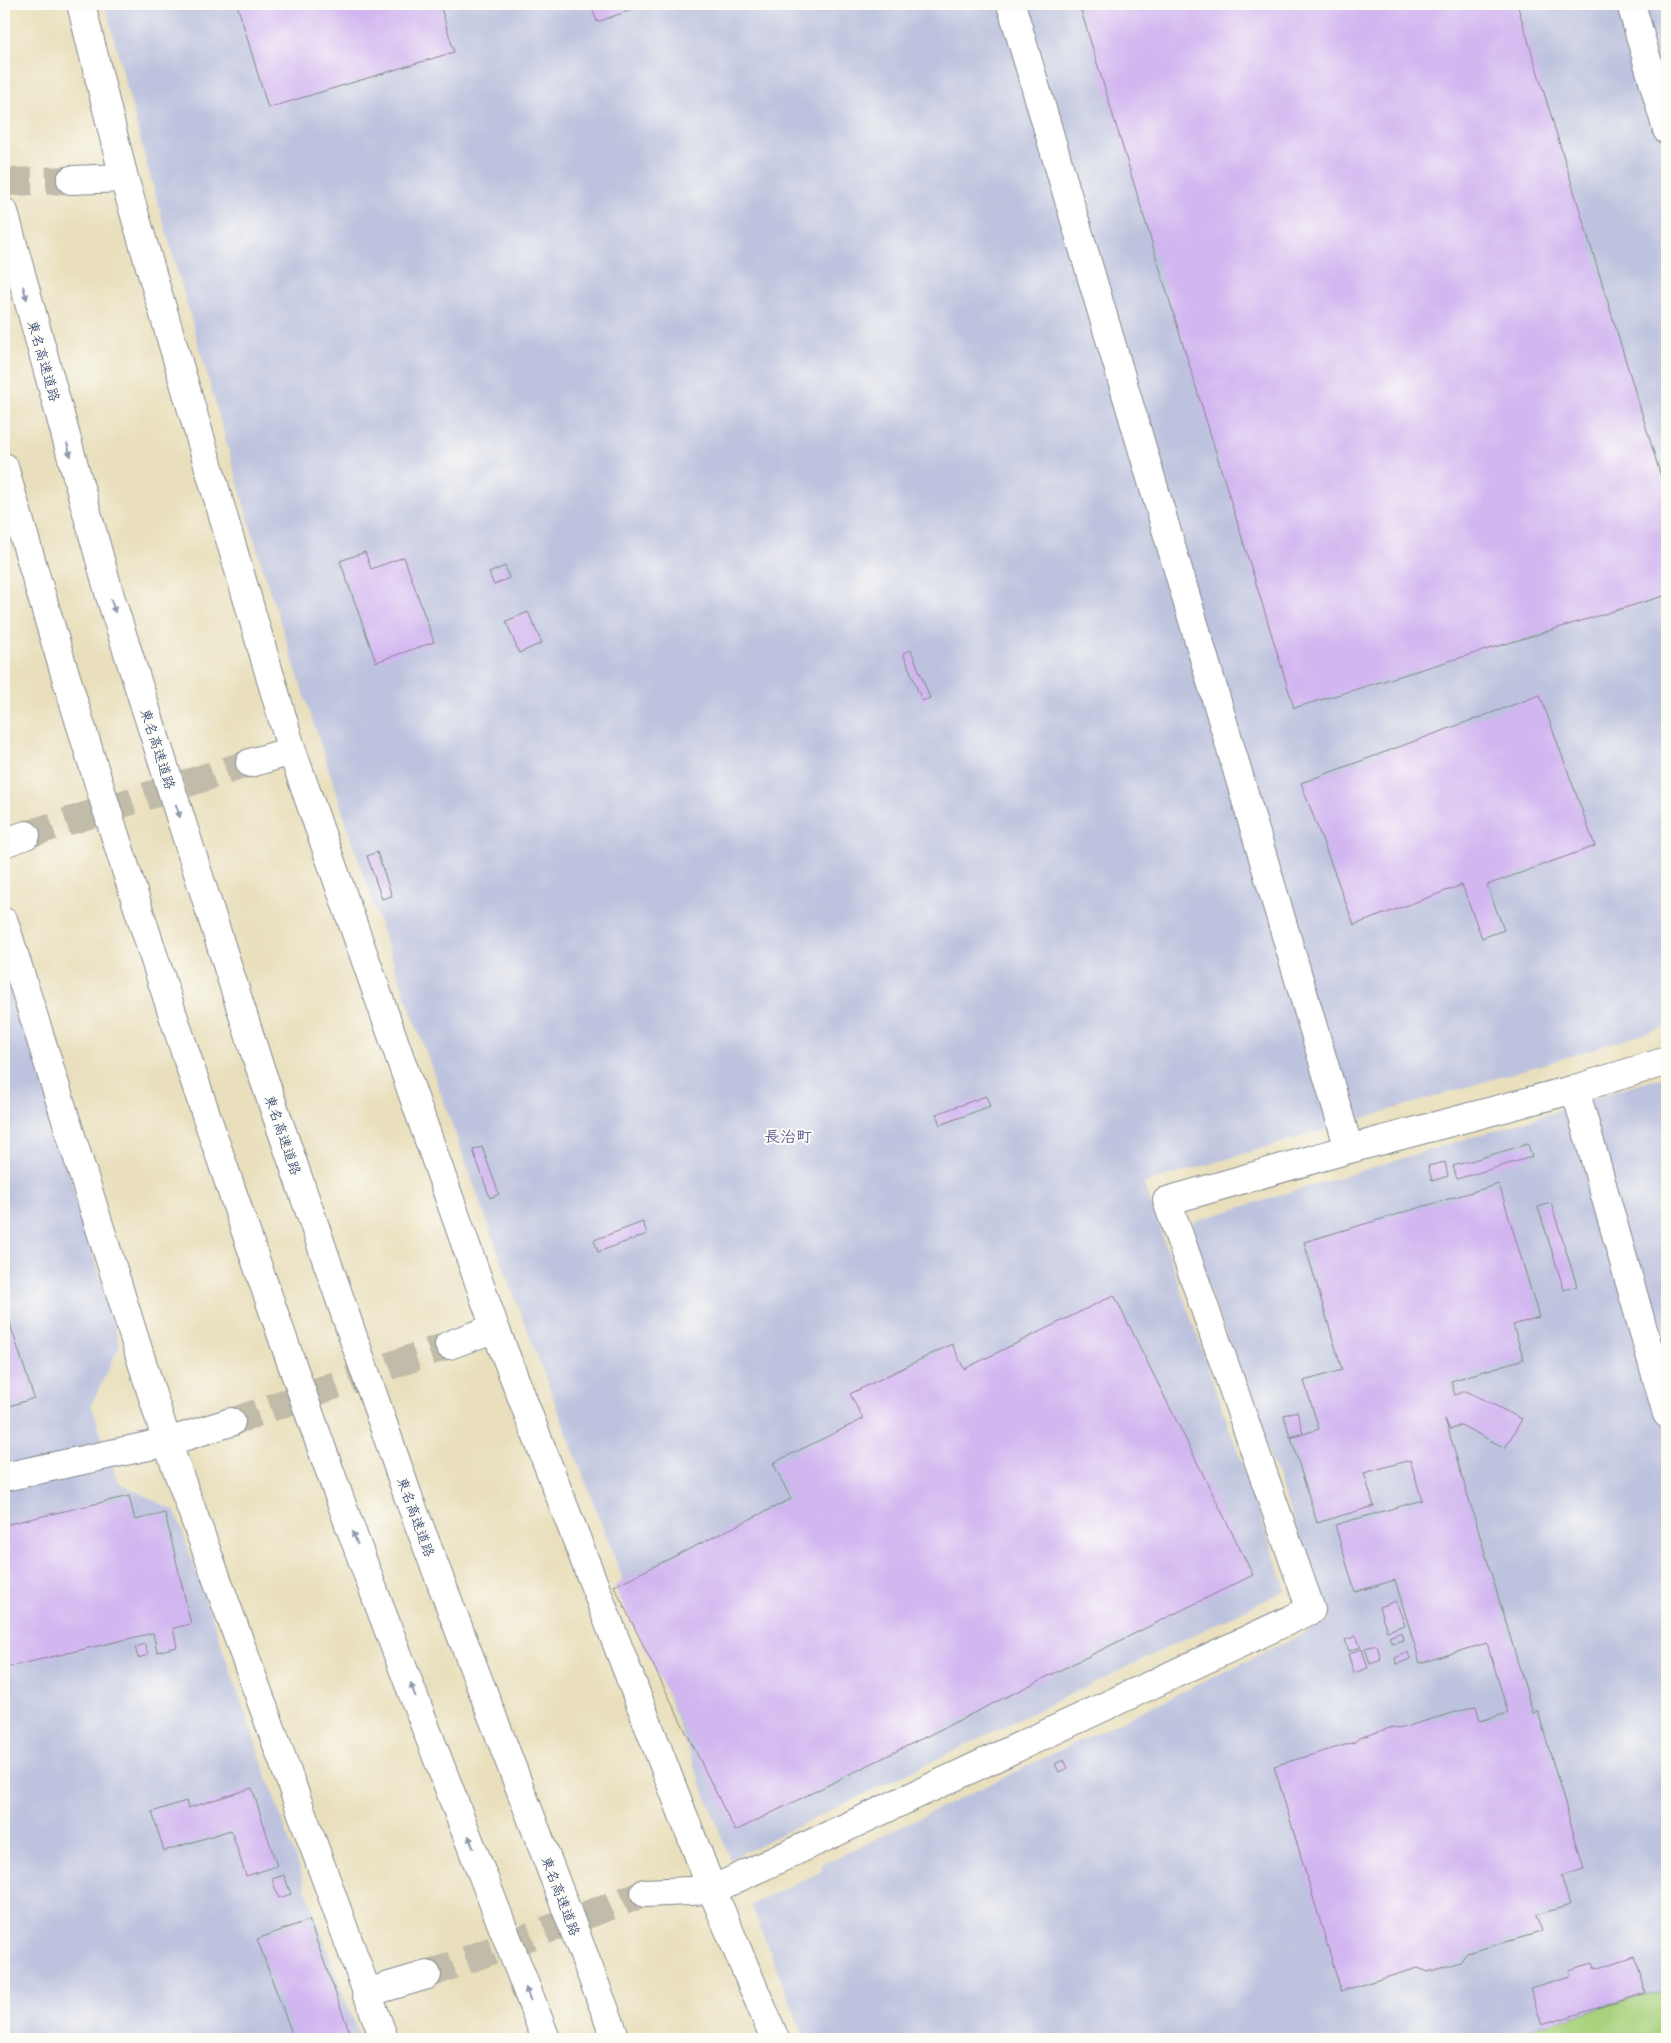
<svg xmlns="http://www.w3.org/2000/svg" width="1671" height="2043" viewBox="0 0 1671 2043" font-family="'Patrick Hand','Klee One',sans-serif">
	<rect width="100%" height="100%" fill="#fdfcf7"/>
	<filter id="ink" filterUnits="userSpaceOnUse"><feTurbulence type="fractalNoise" baseFrequency=".02" numOctaves="2"/><feDisplacementMap in="SourceGraphic" scale="10" xChannelSelector="R" yChannelSelector="G"/><feConvolveMatrix kernelMatrix="1 2 1 2 8 2 1 2 1" color-interpolation-filters="sRGB"/></filter>
	<filter id="wash" filterUnits="userSpaceOnUse"><feTurbulence type="fractalNoise" baseFrequency=".0096" numOctaves="4" result="noise"/><feDisplacementMap in="SourceGraphic" scale="20" xChannelSelector="R" yChannelSelector="G"/><feGaussianBlur stdDeviation="1.12" result="paint"/><feColorMatrix in="noise" values="0 0 0 0 0 0 0 0 0 0 0 0 0 0 0 0 0 1.4 0 .05"/><feComposite in="paint" operator="in"/></filter>
	<g filter="url(#wash)">
		<rect width="100%" height="100%" fill="#e9dfbc"/>
		<path fill="#bdc3de" d="M 105,4 L 1667,4 L 1667,1027 L 1144,1184 L 1286,1590 L 730,1859 L 510,1285 L 382,931 L 262,567 L 147,165 Z
			M 4,954 L 120,1345 L 91,1405 L 118,1482 L 175,1511 L 343,1995 L 361,2039 L 4,2039 Z
			M 1667,1076 L 1667,2039 L 805,2039 L 751,1905 L 822,1871 L 821,1865 L 1330,1621 L 1191,1239 L 1195,1221 L 1539,1117 L 1612,1092 Z"/>
		<path fill="#a7d17c" stroke="#61806d" d="M 1667,1988 L 1667,2039 L 1495,2039 Z"/>
		<g id="blocks">
			<path fill="#d1b6f0" d="M 237,4 L 440,4 L 454,52 L 268,108 Z
				M 591,4 L 648,4 L 597,22 Z
				M 1079,4 L 1517,4 L 1667,496 L 1667,595 L 1294,708 Z
				M 365,552 L 371,569 L 404,557 L 434,642 L 376,662 L 340,561 Z
				M 505,566 L 509,578 L 494,585 L 489,573 Z
				M 528,612 L 542,643 L 519,653 L 506,621 Z
				M 911,650 L 930,698 L 922,701 L 903,653 Z
				M 1540,695 L 1595,846 L 1487,885 L 1504,930 L 1482,938 L 1462,885 L 1354,925 L 1301,783 Z
				M 377,852 L 392,896 L 382,899 L 367,856 Z
				M 986,1096 L 990,1106 L 940,1125 L 936,1114 Z
				M 1528,1144 L 1532,1157 L 1457,1179 L 1453,1166 Z
				M 482,1147 L 499,1194 L 490,1198 L 473,1150 Z
				M 1445,1162 L 1448,1176 L 1432,1181 L 1428,1166 Z
				M 1499,1184 L 1539,1317 L 1513,1325 L 1524,1359 L 1451,1381 L 1455,1395 L 1466,1391 L 1522,1419 L 1505,1448 L 1461,1425 L 1450,1430 L 1445,1419 L 1533,1713 L 1538,1711 L 1584,1869 L 1561,1876 L 1570,1905 L 1536,1915 L 1541,1932 L 1467,1953 L 1460,1962 L 1428,1972 L 1418,1968 L 1341,1991 L 1274,1766 L 1355,1742 L 1359,1738 L 1393,1727 L 1398,1729 L 1476,1706 L 1480,1721 L 1508,1713 L 1487,1643 L 1420,1663 L 1395,1580 L 1355,1592 L 1335,1525 L 1422,1500 L 1410,1460 L 1364,1473 L 1374,1506 L 1317,1523 L 1291,1438 L 1319,1429 L 1304,1381 L 1342,1370 L 1304,1242 Z
				M 1551,1203 L 1577,1286 L 1564,1290 L 1538,1207 Z
				M 643,1222 L 647,1234 L 598,1252 L 594,1240 Z
				M 1114,1295 L 1253,1575 L 735,1831 L 614,1586 L 791,1499 L 773,1463 L 863,1419 L 850,1394 L 952,1344 L 964,1369 Z
				M 4,1305 L 34,1398 L 4,1408 Z
				M 1297,1411 L 1303,1433 L 1290,1437 L 1284,1415 Z
				M 129,1496 L 135,1520 L 165,1513 L 191,1624 L 173,1628 L 177,1647 L 157,1652 L 153,1633 L 4,1668 L 4,1525 Z
				M 1396,1601 L 1405,1625 L 1387,1631 L 1379,1607 Z
				M 1401,1632 L 1403,1640 L 1392,1643 L 1389,1637 Z
				M 1356,1636 L 1361,1647 L 1349,1651 L 1345,1640 Z
				M 145,1644 L 148,1655 L 138,1658 L 135,1647 Z
				M 1377,1645 L 1381,1660 L 1370,1664 L 1365,1648 Z
				M 1362,1649 L 1368,1668 L 1354,1673 L 1348,1654 Z
				M 1408,1652 L 1410,1659 L 1397,1664 L 1395,1658 Z
				M 1064,1760 L 1068,1768 L 1059,1772 L 1055,1764 Z
				M 252,1788 L 277,1866 L 246,1876 L 231,1830 L 164,1851 L 152,1812 L 186,1801 L 188,1808 Z
				M 284,1875 L 291,1894 L 279,1898 L 272,1879 Z
				M 309,1920 L 352,2039 L 294,2039 L 257,1939 Z
				M 1635,1956 L 1646,1993 L 1542,2025 L 1530,1988 L 1570,1976 L 1569,1970 L 1593,1963 L 1595,1969 Z"/>
		</g>
	</g>
	<g filter="url(#ink)">
		<use href="#blocks" fill-opacity="0" stroke="#82878d" stroke-width="1"/>
		<g fill="none" stroke-linecap="round" stroke-linejoin="round">
			<path stroke="#c0bca9" stroke-width="28" stroke-dasharray="28 14" stroke-linecap="butt" d="M 4,182 L 71,180
				M 26,835 L 250,763
				M 231,1422 L 449,1345
				M 427,1975 L 645,1893"/>
			<g stroke="#82878d" stroke-width="30">
				<path id="minor" d="M 81,4 L 124,178 L 292,751 L 495,1328 L 712,1890 L 775,2039
					M 1011,4 L 1349,1149
					M 1631,4 L 1667,130
					M 71,180 L 124,178
					M 250,763 L 292,751
					M 4,843 L 26,835
					M 4,922 L 167,1442 L 384,2039
					M 1575,1089 L 1667,1414
					M 449,1345 L 495,1328
					M 4,1477 L 167,1442 L 231,1422
					M 645,1893 L 712,1890 L 1311,1610 L 1167,1201 L 1349,1149 L 1575,1089 L 1667,1061
					M 366,1993 L 427,1975"/>
			</g>
			<g stroke="#82878d" stroke-width="30">
				<path id="highway" d="M 4,212 L 110,596 L 257,1059 L 409,1499 L 616,2039
					M 4,467 C 105,820 221,1170 346,1516 C 410,1691 479,1865 546,2039"/>
			</g>
			<use href="#minor" stroke="#fff" stroke-width="28"/>
			<use href="#highway" stroke="#fff" stroke-width="28"/>
		</g>
		<defs><path id="oneway-solid" d="M-6-.8H1V-3.2L6.5 0L1 3.2V.8H-6Z" transform="scale(1.25)"/></defs>
		<g fill="#8d97ae">
			<use href="#oneway-solid" transform="translate(25 293) rotate(74)"/>
			<use href="#oneway-solid" transform="translate(69 450) rotate(74)"/>
			<use href="#oneway-solid" transform="translate(113 606) rotate(72)"/>
			<use href="#oneway-solid" transform="translate(178 811) rotate(72)"/>
			<use href="#oneway-solid" transform="translate(355 1538) rotate(-111)"/>
			<use href="#oneway-solid" transform="translate(413 1690) rotate(-111)"/>
			<use href="#oneway-solid" transform="translate(471 1842) rotate(-111)"/>
			<use href="#oneway-solid" transform="translate(528 1994) rotate(-111)"/>
		</g>
	</g>
	<g text-anchor="middle" stroke-width="4" stroke-linejoin="round" paint-order="stroke">
		<g font-size="14" fill="#1b2f5e" stroke="#fdfcf7">
			<text transform="translate(44 361) rotate(74)" y="5">東名高速道路</text>
			<text transform="translate(158 749) rotate(72)" y="5">東名高速道路</text>
			<text transform="translate(283 1135) rotate(71)" y="5">東名高速道路</text>
			<text transform="translate(416 1517) rotate(70)" y="5">東名高速道路</text>
			<text transform="translate(561 1896) rotate(69)" y="5">東名高速道路</text>
		</g>
		<g font-size="16" font-weight="bold" fill="#5b5e91" stroke="#fdfcf7">
			<text x="788" y="1142">長治町</text>
		</g>
	</g>
	<rect width="1671" height="2043" fill="none" stroke="#fdfcf7" stroke-width="20"/>
</svg>
